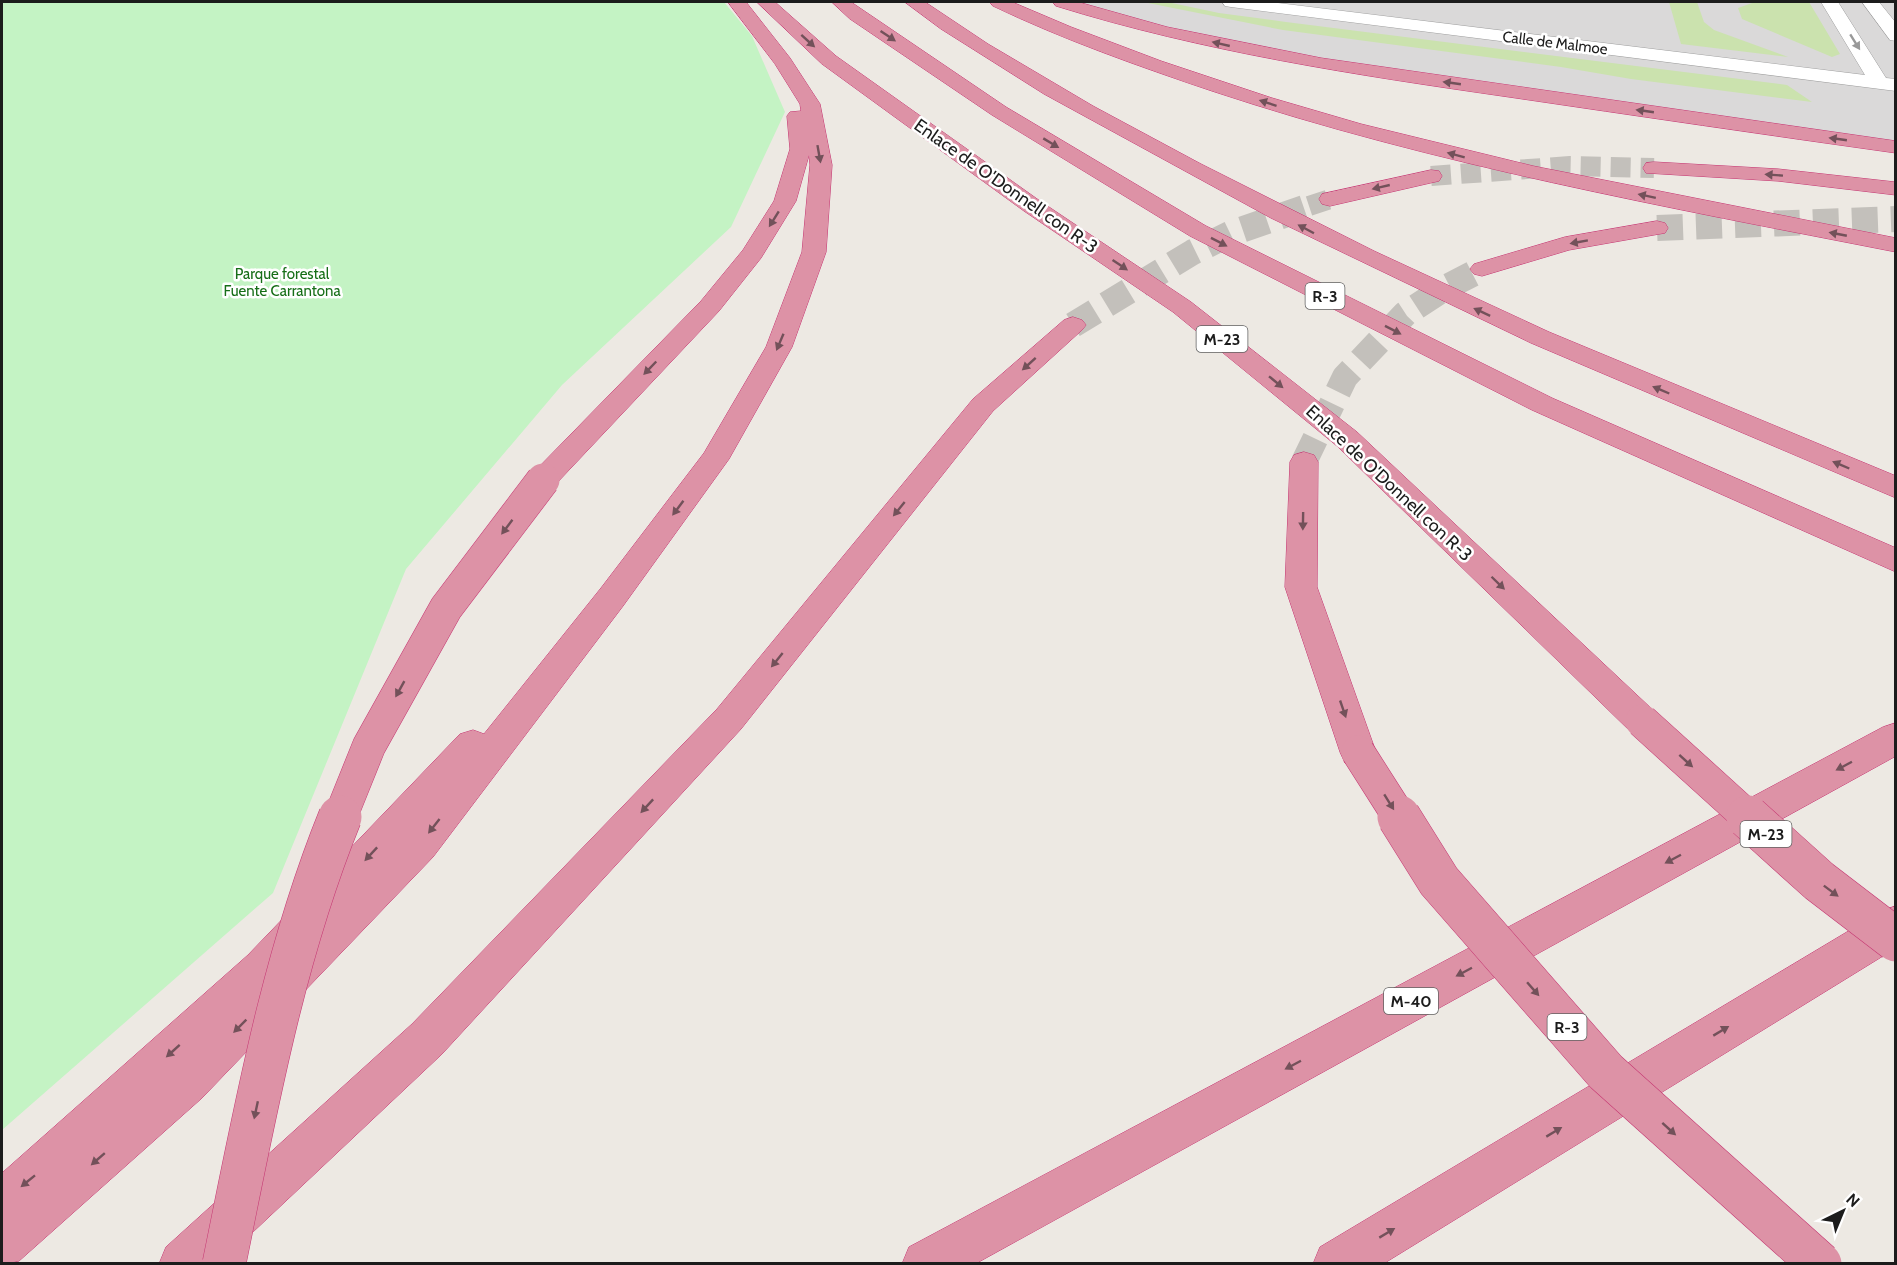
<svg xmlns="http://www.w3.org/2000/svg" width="1897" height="1265" viewBox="0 0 1897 1265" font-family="Cabin,sans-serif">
	<rect width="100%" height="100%" fill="#ede9e3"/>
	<path fill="#dad9d9" d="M 1062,2 L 1895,2 L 1895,147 L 1340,67 L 1082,8 Z"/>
	<path fill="#cbe2ae" d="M 1143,2 L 1167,2 L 1219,13 L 1286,22 L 1787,85 L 1812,102 L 1631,79 L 1561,67 L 1283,30 Z
		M 1669,2 L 1697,2 L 1704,22 L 1714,30 L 1788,57 L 1681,44 Z
		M 1755,2 L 1809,2 L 1840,54 L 1832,57 L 1742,19 L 1738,8 Z"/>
	<path fill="#c4f3c4" d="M 2,2 L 724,2 L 752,36 L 785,112 L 731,227 L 562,385 L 406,569 L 273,893 L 2,1130 Z"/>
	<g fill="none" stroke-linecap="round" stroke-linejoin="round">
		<path stroke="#c3c0bb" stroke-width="20" stroke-dasharray="20 10" stroke-linecap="butt" d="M 1431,176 L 1570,166 L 1654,168
			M 1309,206 L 1330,199"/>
		<path stroke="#c3c0bb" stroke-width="26" stroke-dasharray="26 13" stroke-linecap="butt" d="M 1657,228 L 1896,219
			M 1073,325 L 1193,252 L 1232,233 L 1313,205
			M 1304,462 L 1345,377 L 1405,314 L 1445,288 L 1482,269"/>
		<g stroke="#9d9d9d" stroke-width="1">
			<path id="minor" d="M 1222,2 L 1269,2 L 1865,75 L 1821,2 L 1838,2 L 1886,78 L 1896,79 L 1896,91 L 1231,7 L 1225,6 Z
				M 1862,2 L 1879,2 L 1896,23 L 1896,41 L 1890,40 Z"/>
		</g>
		<g stroke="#c53672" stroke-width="1">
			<path id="motorway" d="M 728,2 L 746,2 L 790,58 L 820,104 L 832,165 L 826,252 L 792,347 L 729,459 L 623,606 L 433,857 L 202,1098 L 19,1261 L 2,1264 L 2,1173 L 248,955 L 460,734 L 473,730 L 484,734 L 601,588 L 704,453 L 766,347 L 802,252 L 810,165 L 809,155 L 796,201 L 761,258 L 719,311 L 553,487 L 543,490 L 533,487 L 528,480 L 533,473 L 701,301 L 743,250 L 774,201 L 790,149 L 787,116 L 790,112 L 801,111 L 800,104 L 775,64 Z
				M 757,2 L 775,2 L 836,56 L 1040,201 L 1191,302 L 1357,432 L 1654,711 L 1660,721 L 1654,731 L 1642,736 L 1630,731 L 1337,446 L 1173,312 L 1024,211 L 822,64 Z
				M 832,2 L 851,2 L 1006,107 L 1206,226 L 1552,398 L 1896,548 L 1896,572 L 1532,410 L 1190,236 L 992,115 L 850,19 Z
				M 905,2 L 925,2 L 988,44 L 1093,106 L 1201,164 L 1374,251 L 1549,332 L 1896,476 L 1896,498 L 1531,343 L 1271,218 L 1044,94 L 941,29 Z
				M 990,2 L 1012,2 L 1071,27 L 1161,61 L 1272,98 L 1361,124 L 1533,166 L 1896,238 L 1896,252 C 1666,207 1435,165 1212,91 C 1138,66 1064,40 993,6 Z
				M 1053,2 L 1078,2 L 1167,27 L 1321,58 L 1896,141 L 1896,153 C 1767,135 1638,116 1509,97 C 1356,75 1204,52 1056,6 Z
				M 1654,162 L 1778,169 L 1895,182 L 1896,195 L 1778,181 L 1646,173 L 1643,168 L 1646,163 Z
				M 1431,170 L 1439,171 L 1442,176 L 1439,181 L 1330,206 L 1322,204 L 1319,199 L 1322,194 Z
				M 1657,221 L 1665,223 L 1668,228 L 1665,233 L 1569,250 L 1482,276 L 1474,274 L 1470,269 L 1474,264 L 1565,237 Z
				M 1073,317 L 1082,320 L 1086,325 L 1082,330 L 993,411 L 741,729 L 442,1054 L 219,1264 L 159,1264 L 166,1247 L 412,1024 L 717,709 L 973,399 L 1064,320 Z
				M 1304,452 L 1314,455 L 1318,462 L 1317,587 L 1376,752 L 1371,763 L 1358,767 L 1345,763 L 1340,752 L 1285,587 L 1290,462 L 1294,455 Z
				M 1896,723 L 1896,756 L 975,1264 L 902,1264 L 909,1247 L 1883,727 Z
				M 1896,906 L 1896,948 L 1383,1264 L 1313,1264 L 1320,1247 L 1882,911 Z"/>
		</g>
		<use href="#minor" fill="#fff" fill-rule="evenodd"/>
		<use href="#motorway" fill="#dd92a6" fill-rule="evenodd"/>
		<g stroke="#c53672" stroke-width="34" stroke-linecap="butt">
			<path id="motorway-bridge-far1" d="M 1642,721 L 1749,818
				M 1358,752 L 1400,818
				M 340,818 L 369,746 L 446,608 L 543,480"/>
		</g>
		<g stroke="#c53672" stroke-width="44" stroke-linecap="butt">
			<path id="motorway-bridge" d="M 1399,817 L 1439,881 L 1606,1072 L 1820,1264
				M 1748,817 L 1819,881 L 1896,940
				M 224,1264 C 255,1113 282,960 340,817"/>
		</g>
		<use href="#motorway-bridge-far1" stroke="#dd92a6" stroke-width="33"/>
		<use href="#motorway-bridge" stroke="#dd92a6" stroke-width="43"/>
	</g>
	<defs><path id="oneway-solid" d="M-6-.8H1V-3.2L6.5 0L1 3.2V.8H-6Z" transform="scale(1.5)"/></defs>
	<g fill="#73515a">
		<use href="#oneway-solid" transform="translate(888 36) rotate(34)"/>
		<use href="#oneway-solid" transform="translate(808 41) rotate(42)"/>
		<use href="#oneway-solid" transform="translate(1221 44) rotate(-167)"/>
		<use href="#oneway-solid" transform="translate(1452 83) rotate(-172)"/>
		<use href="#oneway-solid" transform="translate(1268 103) rotate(-162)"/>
		<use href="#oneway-solid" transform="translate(1645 111) rotate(-172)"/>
		<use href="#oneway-solid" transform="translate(1838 139) rotate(-172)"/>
		<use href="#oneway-solid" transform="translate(1051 143) rotate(31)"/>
		<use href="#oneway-solid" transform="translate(819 154) rotate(80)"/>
		<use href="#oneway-solid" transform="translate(1456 155) rotate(-165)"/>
		<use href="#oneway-solid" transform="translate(1774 175) rotate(-176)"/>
		<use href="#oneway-solid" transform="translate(1381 187) rotate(167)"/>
		<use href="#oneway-solid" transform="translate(1647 196) rotate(-168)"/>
		<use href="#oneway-solid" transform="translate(774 219) rotate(122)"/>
		<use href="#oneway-solid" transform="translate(1306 229) rotate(-152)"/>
		<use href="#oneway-solid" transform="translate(1838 234) rotate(-169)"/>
		<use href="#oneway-solid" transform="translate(1219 242) rotate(27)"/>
		<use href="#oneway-solid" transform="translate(1579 242) rotate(170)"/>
		<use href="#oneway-solid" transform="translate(1120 265) rotate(34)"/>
		<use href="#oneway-solid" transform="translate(1482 312) rotate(-155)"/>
		<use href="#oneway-solid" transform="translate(1393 330) rotate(27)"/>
		<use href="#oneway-solid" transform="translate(780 342) rotate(113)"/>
		<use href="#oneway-solid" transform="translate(1029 364) rotate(138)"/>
		<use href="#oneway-solid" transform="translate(650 368) rotate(134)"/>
		<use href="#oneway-solid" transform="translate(1276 382) rotate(39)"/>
		<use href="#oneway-solid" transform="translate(1661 390) rotate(-157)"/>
		<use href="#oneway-solid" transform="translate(1841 465) rotate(-157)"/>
		<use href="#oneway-solid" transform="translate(678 508) rotate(127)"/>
		<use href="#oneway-solid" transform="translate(899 509) rotate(129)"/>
		<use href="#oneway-solid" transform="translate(1303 521) rotate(91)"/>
		<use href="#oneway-solid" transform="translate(507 527) rotate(127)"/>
		<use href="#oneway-solid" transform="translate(1498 583) rotate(44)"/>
		<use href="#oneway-solid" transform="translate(777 660) rotate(129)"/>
		<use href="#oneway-solid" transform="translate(400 689) rotate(119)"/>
		<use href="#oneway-solid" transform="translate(1343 709) rotate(71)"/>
		<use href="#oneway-solid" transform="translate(1686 761) rotate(42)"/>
		<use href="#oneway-solid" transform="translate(1844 766) rotate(152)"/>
		<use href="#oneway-solid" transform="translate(1389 802) rotate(58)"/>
		<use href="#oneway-solid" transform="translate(647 806) rotate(133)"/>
		<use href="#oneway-solid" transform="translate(434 826) rotate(128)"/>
		<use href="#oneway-solid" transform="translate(371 854) rotate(133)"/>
		<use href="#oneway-solid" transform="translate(1673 859) rotate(152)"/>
		<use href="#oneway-solid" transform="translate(1831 891) rotate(37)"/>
		<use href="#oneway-solid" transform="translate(1464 972) rotate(152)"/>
		<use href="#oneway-solid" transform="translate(1533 989) rotate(49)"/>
		<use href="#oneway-solid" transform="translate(240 1026) rotate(135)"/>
		<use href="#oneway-solid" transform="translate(1721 1031) rotate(-31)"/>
		<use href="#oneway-solid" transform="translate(173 1051) rotate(138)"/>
		<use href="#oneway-solid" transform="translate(1293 1065) rotate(152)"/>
		<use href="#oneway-solid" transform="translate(256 1110) rotate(102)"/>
		<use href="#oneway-solid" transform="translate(1669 1129) rotate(42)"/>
		<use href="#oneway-solid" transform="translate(1554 1132) rotate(-31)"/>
		<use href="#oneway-solid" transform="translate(98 1159) rotate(139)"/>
		<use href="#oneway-solid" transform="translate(28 1181) rotate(141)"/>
		<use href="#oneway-solid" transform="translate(1387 1233) rotate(-31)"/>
	</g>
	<use fill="#999" href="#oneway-solid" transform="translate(1855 42) rotate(58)"/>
	<g text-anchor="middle" stroke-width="5" stroke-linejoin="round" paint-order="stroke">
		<g font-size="15" fill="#1c1c1c" stroke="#fff">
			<text transform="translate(1555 43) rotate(7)" y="5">Calle de Malmoe</text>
		</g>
		<g font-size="15" fill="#166e17" stroke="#fff">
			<text x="282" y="279">Parque forestal<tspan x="282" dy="17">Fuente Carrantona</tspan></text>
		</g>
		<g fill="#fff" stroke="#606060" stroke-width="1.5">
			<rect x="1305.5" y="283" width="39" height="26" rx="4.5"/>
			<rect x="1196.5" y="326" width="51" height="26" rx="4.5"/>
			<rect x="1740.5" y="821" width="51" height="26" rx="4.5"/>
			<rect x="1384" y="988" width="54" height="26" rx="4.5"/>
			<rect x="1547.5" y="1014" width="39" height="26" rx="4.5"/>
		</g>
		<g font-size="16" font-weight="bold" fill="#1c1c1c">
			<text x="1325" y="302">R-3</text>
			<text x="1222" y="345">M-23</text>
			<text x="1766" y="840">M-23</text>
			<text x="1411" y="1007">M-40</text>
			<text x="1567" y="1033">R-3</text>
		</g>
		<g font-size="18" fill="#1c1c1c" stroke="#fff">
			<text transform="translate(1006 186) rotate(35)" y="6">Enlace de O'Donnell con R-3</text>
			<text transform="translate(1389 483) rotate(43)" y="6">Enlace de O'Donnell con R-3</text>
		</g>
	</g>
	<rect width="1897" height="1265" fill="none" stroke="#1c1c1c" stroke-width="6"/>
	<g transform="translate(1843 1211) rotate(43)" stroke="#ffffff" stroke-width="4.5" paint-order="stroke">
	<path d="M0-4.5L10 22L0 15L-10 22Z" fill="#1c1c1c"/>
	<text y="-9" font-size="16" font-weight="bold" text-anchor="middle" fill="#1c1c1c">N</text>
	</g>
</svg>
